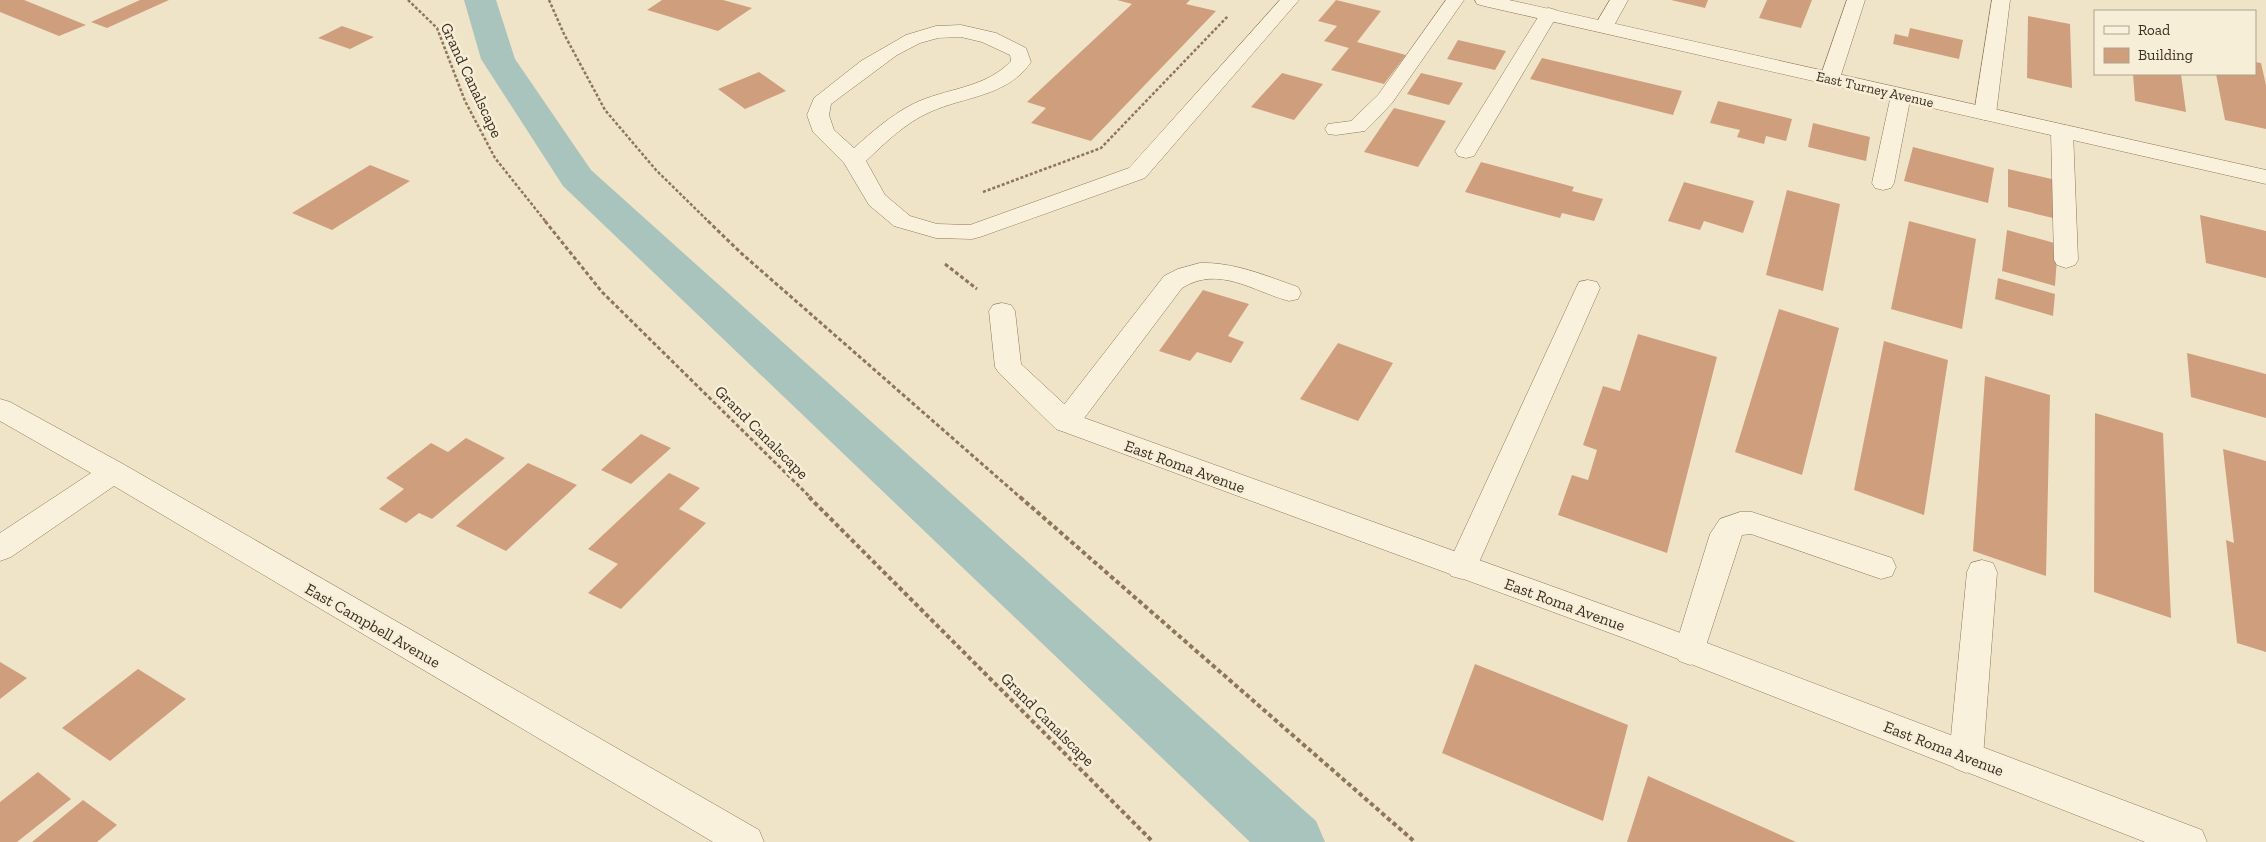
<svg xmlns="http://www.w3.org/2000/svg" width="2266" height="842" viewBox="0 0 2266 842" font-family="'Zilla Slab',serif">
	<rect width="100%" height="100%" fill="#f0e4c8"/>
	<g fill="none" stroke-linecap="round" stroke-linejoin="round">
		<path fill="#a9c4bc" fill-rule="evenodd" d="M 464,0 L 496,0 L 515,59 L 591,170 L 1316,821 L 1325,842 L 1250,842 L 563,186 L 481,59 Z"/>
	</g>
	<path fill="#cf9f7d" d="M 0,0 L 24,0 L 86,25 L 59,36 L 0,12 Z
		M 140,0 L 169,0 L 107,28 L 91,22 Z
		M 662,0 L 723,0 L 752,8 L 718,31 L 647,10 Z
		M 1117,0 L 1190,0 L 1186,4 L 1216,11 L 1091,141 L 1031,123 L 1046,108 L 1027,102 L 1132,4 Z
		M 1336,0 L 1381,11 L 1357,42 L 1406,55 L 1384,84 L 1331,70 L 1349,48 L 1324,41 L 1337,26 L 1318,21 Z
		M 1671,0 L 1708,0 L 1705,8 Z
		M 1767,0 L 1812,0 L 1801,28 L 1759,18 Z
		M 2028,16 L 2070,24 L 2072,88 L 2027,78 Z
		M 342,26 L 374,37 L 350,49 L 318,38 Z
		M 1910,28 L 1963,40 L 1959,59 L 1893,44 L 1895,34 L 1908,37 Z
		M 1458,40 L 1506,51 L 1495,70 L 1447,59 Z
		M 1542,58 L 1682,91 L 1673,115 L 1530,79 Z
		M 2255,62 L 2261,63 L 2266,85 L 2266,129 L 2225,120 L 2216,74 L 2255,74 Z
		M 759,72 L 786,91 L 745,109 L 718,89 Z
		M 1282,73 L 1323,84 L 1294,120 L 1251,107 Z
		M 1421,73 L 1463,83 L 1449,105 L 1407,94 Z
		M 2133,74 L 2181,74 L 2186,112 L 2135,101 Z
		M 1718,101 L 1792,119 L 1786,141 L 1766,136 L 1764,144 L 1737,137 L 1740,130 L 1710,123 Z
		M 1394,108 L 1446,121 L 1418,167 L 1364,152 Z
		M 1813,123 L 1870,137 L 1866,161 L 1808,147 Z
		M 1913,147 L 1994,168 L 1988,203 L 1904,181 Z
		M 1481,162 L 1574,187 L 1572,191 L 1603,199 L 1594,221 L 1562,213 L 1560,218 L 1465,192 Z
		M 370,165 L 410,181 L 332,230 L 292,213 Z
		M 2008,169 L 2056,180 L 2057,219 L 2008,207 Z
		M 1684,182 L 1754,201 L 1743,233 L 1704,221 L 1700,230 L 1668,221 Z
		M 1787,190 L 1840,204 L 1823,291 L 1766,275 Z
		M 2200,215 L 2266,231 L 2266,278 L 2206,263 Z
		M 1909,221 L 1976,239 L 1962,329 L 1891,309 Z
		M 2007,230 L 2058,244 L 2055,286 L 2002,271 Z
		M 1998,278 L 2055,294 L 2053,316 L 1995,299 Z
		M 1203,290 L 1249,304 L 1228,336 L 1244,342 L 1231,363 L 1197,352 L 1190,361 L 1159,351 Z
		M 1779,309 L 1839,328 L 1802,475 L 1735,452 Z
		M 1638,334 L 1717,357 L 1667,553 L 1558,515 L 1572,475 L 1588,480 L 1597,450 L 1583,445 L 1603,386 L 1620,391 Z
		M 1884,341 L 1948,360 L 1924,515 L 1854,490 Z
		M 1338,343 L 1393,363 L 1358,421 L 1300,399 Z
		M 2187,353 L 2266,374 L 2266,418 L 2191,397 Z
		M 1985,376 L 2050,395 L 2046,576 L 1973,551 Z
		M 2095,413 L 2163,433 L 2171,618 L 2094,592 Z
		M 641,434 L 671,448 L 631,484 L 601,470 Z
		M 466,438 L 505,458 L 432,519 L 419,513 L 406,523 L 379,509 L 404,489 L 386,478 L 431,443 L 448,452 Z
		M 2223,449 L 2266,461 L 2266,652 L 2237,643 L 2226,540 L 2234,543 Z
		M 528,463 L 577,485 L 506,551 L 456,526 Z
		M 669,473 L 700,488 L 679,509 L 706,523 L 621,609 L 588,593 L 618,564 L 588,549 Z
		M 0,662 L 27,678 L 0,699 Z
		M 1475,664 L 1628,725 L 1603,821 L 1442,753 Z
		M 138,669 L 186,699 L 110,761 L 62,728 Z
		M 38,772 L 71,799 L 17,842 L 0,842 L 0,802 Z
		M 1648,776 L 1796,842 L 1627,842 Z
		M 83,800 L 117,825 L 97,842 L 32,842 Z"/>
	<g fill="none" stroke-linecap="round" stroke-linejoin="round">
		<g stroke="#8d765c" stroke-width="1">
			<path id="lane" d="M 1280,0 L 1299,0 L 1145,178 L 980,237 L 972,239 L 936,238 L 894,226 L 869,205 L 844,163 L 813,132 L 807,115 L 814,98 L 861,61 L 906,35 L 936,26 L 961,25 L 996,33 L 1026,48 L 1031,62 C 1007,97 965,96 930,112 C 905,123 885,143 866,161 L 885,195 L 910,216 L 937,224 L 970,225 L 1129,168 ZM 961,37 L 982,42 L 1010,55 L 1011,61 C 985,89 945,88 913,104 C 891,115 872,132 854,148 L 834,130 L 829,115 L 831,104 L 897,55 L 920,43 L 938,38 Z
				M 1446,0 L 1464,0 L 1392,103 L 1376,120 L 1365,131 L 1336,135 L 1328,134 L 1325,129 L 1328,124 L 1351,121 L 1378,95 Z
				M 1610,0 L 1628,0 L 1611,31 L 1597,31 L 1594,27 Z
				M 1847,0 L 1865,0 L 1840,78 L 1837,82 L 1830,84 L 1823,82 L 1820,78 Z
				M 1992,0 L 2010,0 L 1996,114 L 1992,118 L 1985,120 L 1978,118 L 1974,114 Z
				M 1549,8 L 1556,10 L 1558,14 L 1477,151 L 1474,156 L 1466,158 L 1458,156 L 1455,151 L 1540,14 L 1542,10 Z
				M 1901,89 L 1908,91 L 1911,95 L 1894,183 L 1891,188 L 1883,190 L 1875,188 L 1872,183 L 1891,95 L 1894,91 Z
				M 2062,125 L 2070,126 L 2073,131 L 2078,260 L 2075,265 L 2066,268 L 2057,265 L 2054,260 L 2051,131 L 2054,126 Z
				M 1200,263 C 1235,262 1266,276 1298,287 L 1301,293 L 1298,299 L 1289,301 C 1252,291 1219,265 1182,288 L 1076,429 L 1066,432 L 1056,429 L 1052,422 L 1056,415 L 1164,276 L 1178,269 Z
				M 1588,280 L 1597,282 L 1600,288 L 1477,567 L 1473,576 L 1462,579 L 1451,576 L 1447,567 L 1576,288 L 1579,282 Z
				M 1740,512 L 1752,512 L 1892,558 L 1896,567 L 1892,576 L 1881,579 L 1751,534 L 1742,535 L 1701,661 L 1690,665 L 1679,661 L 1674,651 L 1710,534 L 1720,519 Z
				M 1982,560 L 1993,563 L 1997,572 L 1983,757 L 1978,768 L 1966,773 L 1954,768 L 1949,757 L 1967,572 L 1971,563 Z"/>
		</g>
		<g stroke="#8d765c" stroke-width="1">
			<path id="street" d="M 1475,0 L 1509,0 L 2266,170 L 2266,184 L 1484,6 L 1477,4 Z
				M 1002,303 L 1011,305 L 1015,311 L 1021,364 L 1076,415 L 1654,623 L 2202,830 L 2207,842 L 2145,842 L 1632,641 L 1056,429 L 999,373 L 995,367 L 989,311 L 993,305 Z
				M 0,399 L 10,402 L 123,464 L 759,830 L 764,842 L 713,842 L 114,486 L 11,557 L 0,561 L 0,533 L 91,473 L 0,421 Z"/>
		</g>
		<path stroke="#8d765c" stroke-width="2.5" stroke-dasharray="3 2" stroke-linecap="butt" d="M 408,0 L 437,28 L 465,101 L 495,158 L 546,222
			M 549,0 L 564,34 L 605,110 L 656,170 L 709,222
			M 983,192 L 1101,148 L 1228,16"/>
		<path stroke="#8d765c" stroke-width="3" stroke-dasharray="4 2.5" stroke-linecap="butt" d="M 545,221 L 602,292 L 811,498
			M 708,221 L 741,253 L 1021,498
			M 945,264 L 977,289"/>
		<path stroke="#8d765c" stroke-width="4" stroke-dasharray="4.5 3" stroke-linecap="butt" d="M 809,497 L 1153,842
			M 1020,497 L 1415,842"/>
		<use href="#lane" fill="#faf1dc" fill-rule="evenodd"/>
		<use href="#street" fill="#faf1dc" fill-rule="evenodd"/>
	</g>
	<g text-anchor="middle" stroke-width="5" stroke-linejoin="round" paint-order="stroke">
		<g font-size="14" fill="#3d2e20" stroke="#f7eed8">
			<text transform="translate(1875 89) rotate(13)" y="5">East Turney Avenue</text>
		</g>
		<g font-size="16" fill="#3d2e20" stroke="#f7eed8">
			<text transform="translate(472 80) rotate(65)" y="6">Grand Canalscape</text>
			<text transform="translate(762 432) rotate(45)" y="6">Grand Canalscape</text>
			<text transform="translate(1185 466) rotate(20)" y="6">East Roma Avenue</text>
			<text transform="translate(1565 604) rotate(20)" y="6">East Roma Avenue</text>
			<text transform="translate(373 625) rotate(30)" y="6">East Campbell Avenue</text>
			<text transform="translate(1048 719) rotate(45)" y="6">Grand Canalscape</text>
			<text transform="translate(1944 748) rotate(21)" y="6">East Roma Avenue</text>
		</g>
	</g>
	<rect x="2094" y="10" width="162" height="65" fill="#f7eed8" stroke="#ada18e"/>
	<rect x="2104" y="26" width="25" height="8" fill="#faf1dc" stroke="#ada18e"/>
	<text x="2138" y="35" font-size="15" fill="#3d2e20">Road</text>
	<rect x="2104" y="48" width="25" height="15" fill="#cf9f7d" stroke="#ada18e"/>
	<text x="2138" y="60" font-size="15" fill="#3d2e20">Building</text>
</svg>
